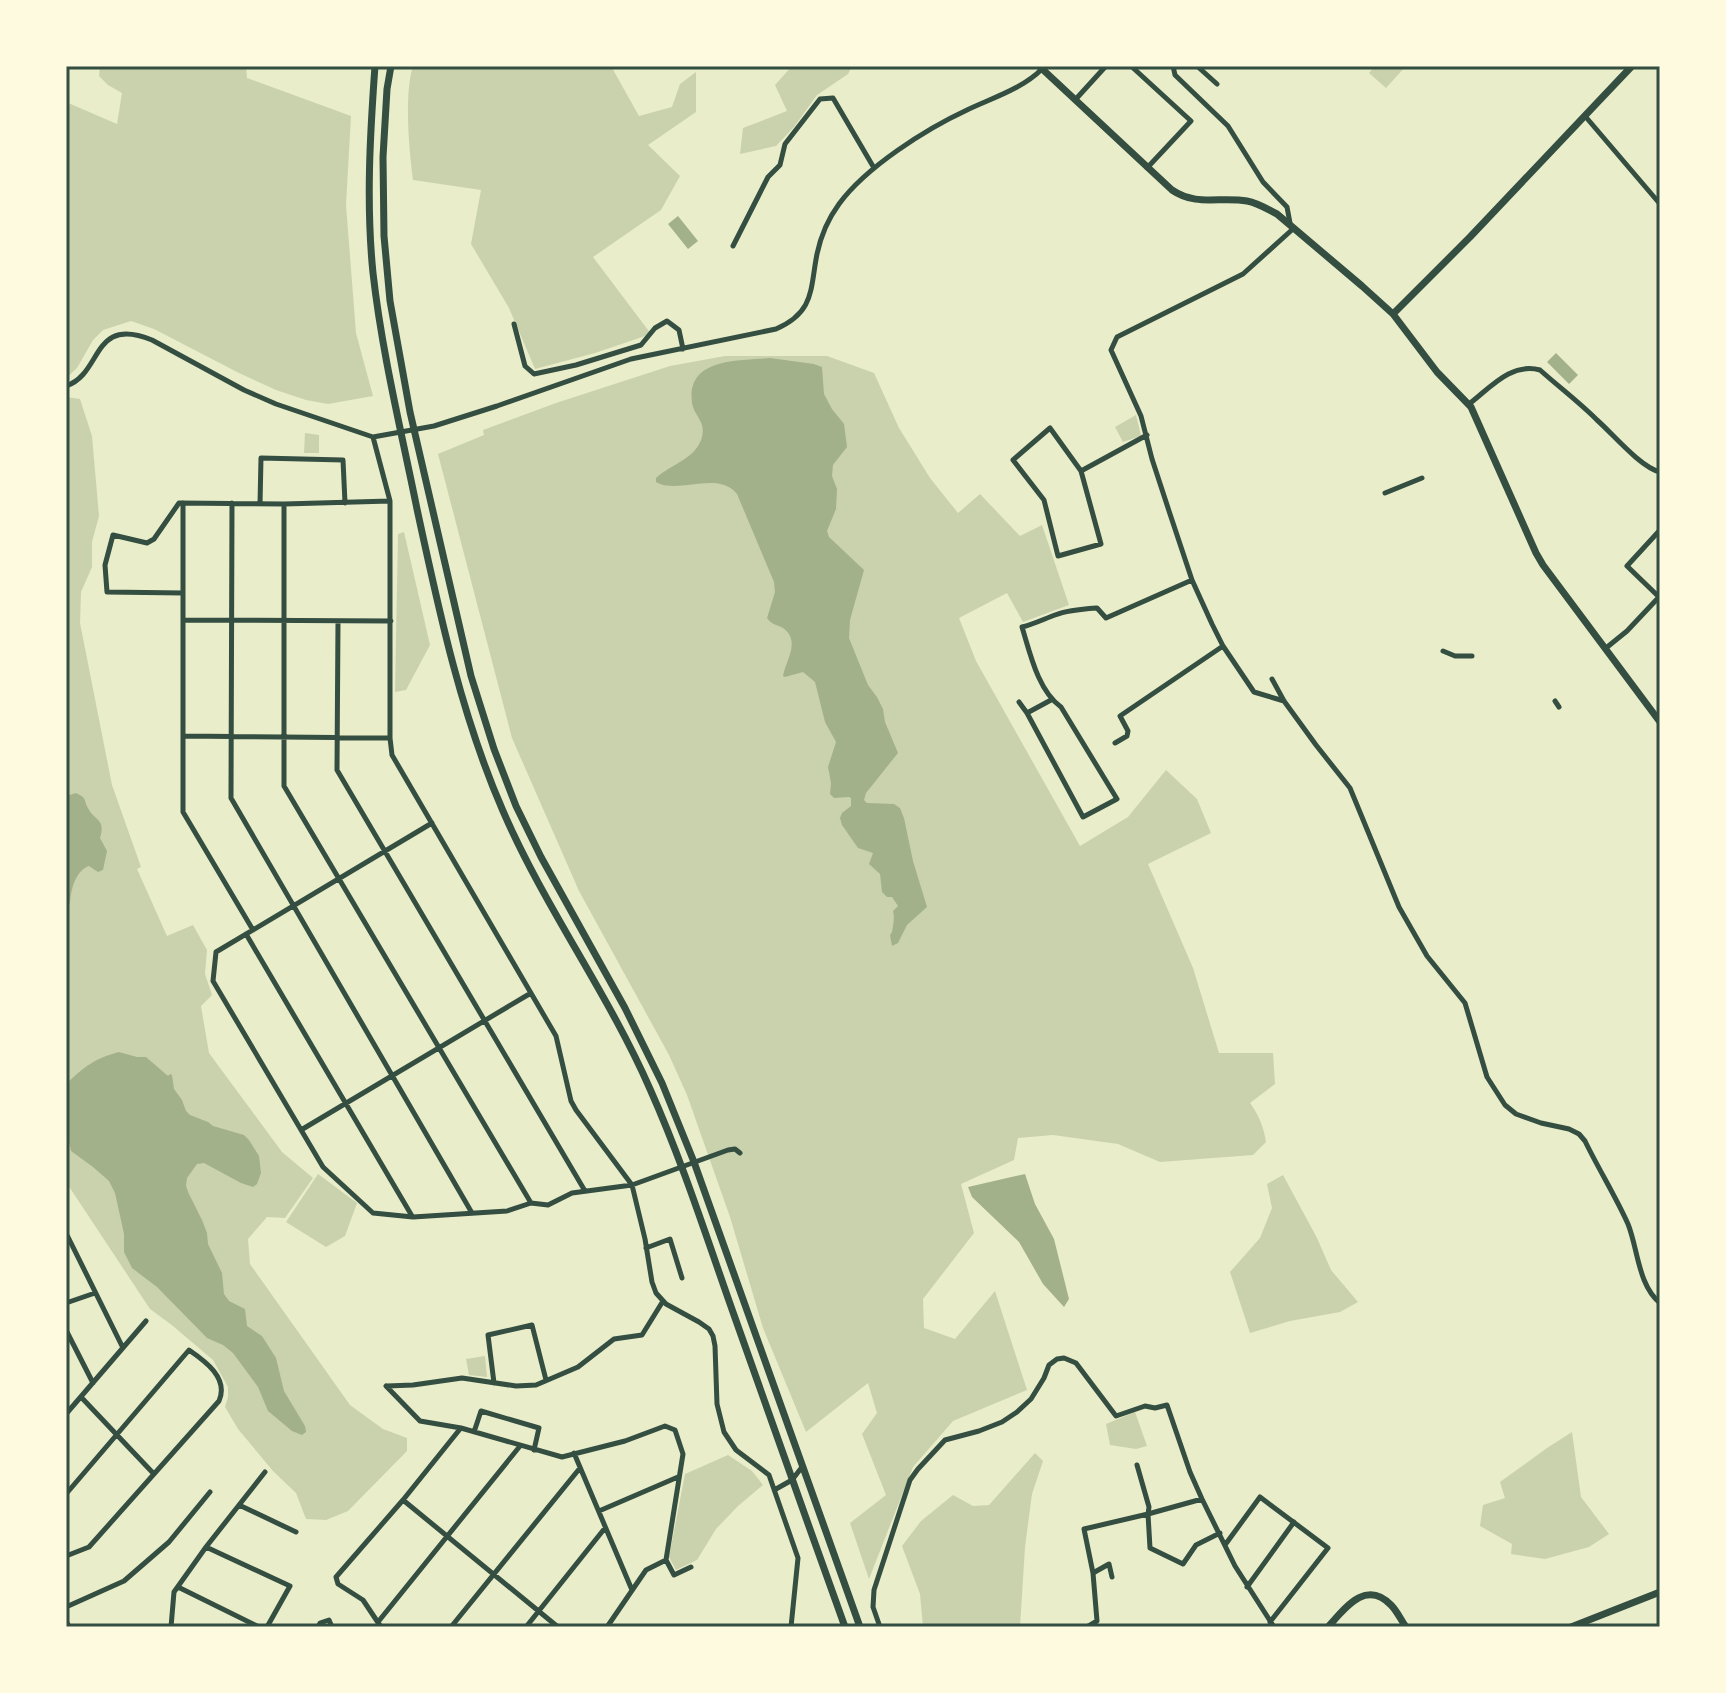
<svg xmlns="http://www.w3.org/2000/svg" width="1726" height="1693" viewBox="0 0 1726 1693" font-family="'Archivo Narrow',sans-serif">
	<rect width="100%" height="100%" fill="#e9edc9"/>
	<path fill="#cad2ad" d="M 100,66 L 246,66 L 247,78 L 351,116 L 346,205 L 356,333 L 373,396 L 328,404 L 306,400 L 276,390 L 239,373 L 154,329 L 131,321 L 103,330 L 93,340 L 77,368 L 66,378 L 66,102 L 117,124 L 122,93 L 108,85 L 99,76 Z
		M 413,66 L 611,66 L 639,116 L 672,107 L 680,84 L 696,72 L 696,112 L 648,145 L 680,176 L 661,210 L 593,257 L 651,334 L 595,353 L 535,369 L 509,308 L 471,244 L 481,190 L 413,180 C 409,150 404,94 413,66 Z
		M 792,66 L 852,66 L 848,74 L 817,95 L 794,127 L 776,146 L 740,154 L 743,128 L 787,111 L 775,85 Z
		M 1375,66 L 1406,66 L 1386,88 L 1369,73 Z
		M 725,356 L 827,356 L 874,373 L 899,428 L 930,478 L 958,513 L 980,494 L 1020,536 L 1042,525 L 1069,605 L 1023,622 L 1007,593 L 959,618 L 976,661 L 1080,846 L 1128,817 L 1166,770 L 1197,799 L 1211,833 L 1148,864 L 1193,968 L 1219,1053 L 1273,1053 L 1275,1084 L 1250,1103 C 1259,1115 1264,1128 1266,1142 L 1253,1155 L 1160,1162 L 1118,1144 L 1053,1135 L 1018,1138 L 1014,1160 L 961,1184 L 974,1233 L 923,1299 L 924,1328 L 955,1339 L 995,1291 L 1027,1390 L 953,1421 L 913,1467 L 869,1579 L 850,1523 L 886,1495 L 862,1434 L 877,1413 L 868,1383 L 806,1432 L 763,1328 L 730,1217 L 687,1095 L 669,1055 L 579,891 L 512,738 L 438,454 L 484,435 L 483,430 L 556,403 L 670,366 Z
		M 66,397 L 80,399 L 92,436 L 99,516 L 92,542 L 92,567 L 81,592 L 80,623 L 112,785 L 141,867 L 137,869 L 167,936 L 193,925 L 207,950 L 205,974 L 212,995 L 201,1006 L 209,1053 L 282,1152 L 313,1178 L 285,1218 L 267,1217 L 248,1239 L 250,1264 L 350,1405 L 383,1429 L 407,1438 L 407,1451 L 348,1511 L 326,1520 L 306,1519 L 296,1493 L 273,1471 L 238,1429 L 225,1407 L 228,1397 L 228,1387 L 213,1360 L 173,1326 L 150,1309 L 66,1182 Z
		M 1136,415 L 1141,436 L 1123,442 L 1115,427 Z
		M 305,433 L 319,435 L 319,453 L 304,453 Z
		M 404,532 L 430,645 L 406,690 L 395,692 L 398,534 Z
		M 318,1174 L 357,1203 L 345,1236 L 326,1247 L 286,1222 Z
		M 1283,1175 L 1317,1238 L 1331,1270 L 1358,1302 L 1340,1312 L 1290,1321 L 1250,1333 L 1230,1272 L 1260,1238 L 1272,1208 L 1267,1184 Z
		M 485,1356 L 487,1377 L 469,1375 L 466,1359 Z
		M 1135,1412 L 1147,1446 L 1136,1449 L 1110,1445 L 1106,1424 Z
		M 1572,1432 L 1581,1497 L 1609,1534 L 1589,1547 L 1545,1559 L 1511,1554 L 1512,1544 L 1480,1526 L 1483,1505 L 1505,1498 L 1500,1482 L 1547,1448 Z
		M 1035,1453 L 1043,1461 L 1032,1494 L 1025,1547 L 1020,1627 L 923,1627 L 920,1594 L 902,1546 L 921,1521 L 953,1495 L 973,1506 L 989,1505 Z
		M 728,1455 L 752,1471 L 763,1485 L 738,1506 L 716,1529 L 697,1560 L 676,1570 L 669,1557 L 685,1474 Z"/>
	<path fill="#a3b18a" d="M 678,216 L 698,241 L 688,249 L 668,224 Z
		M 1556,353 L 1578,375 L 1569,384 L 1547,362 Z
		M 770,358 L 814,364 L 822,367 L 824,394 L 832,409 L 844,424 L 847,447 L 833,465 L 832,476 L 837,489 L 836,509 L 827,531 L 829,537 L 864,570 L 850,620 L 849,638 L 868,685 L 877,697 L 883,709 L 885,722 L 898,753 L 866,793 L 864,800 L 867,803 L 894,804 L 900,808 L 904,818 L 913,861 L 927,907 L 907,925 L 898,943 L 892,946 L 890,935 L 892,932 C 893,925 895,919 893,911 L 898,906 L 892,897 L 887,897 L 882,892 L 880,874 L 869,864 L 873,853 L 858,848 L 842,825 L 840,818 L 842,813 L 851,806 L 851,798 L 849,797 L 834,798 L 830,794 L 831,783 L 828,767 L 836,742 L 825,722 L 815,682 L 803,672 L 785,677 L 783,676 C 786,660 801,641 783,628 C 776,624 772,625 767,618 L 775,592 L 774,582 L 737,494 C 718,470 678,495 656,482 L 656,478 C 671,464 696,459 702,437 C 706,421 694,416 692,403 C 686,357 740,361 770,358 Z
		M 76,793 C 88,799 83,799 88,808 C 95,822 106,818 100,838 L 107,851 L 103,870 L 98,872 L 89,866 C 75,871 71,890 70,903 L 66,907 L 66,796 Z
		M 119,1052 L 137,1057 L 146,1057 L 168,1076 L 170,1074 L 172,1075 L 174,1089 L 182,1100 L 186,1111 L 190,1115 L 208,1122 L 213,1126 L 244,1135 L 249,1140 L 259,1156 L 261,1173 L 257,1184 L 253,1187 L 241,1183 L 204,1163 L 197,1164 L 187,1178 L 186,1186 L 189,1194 L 202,1220 L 207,1233 L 208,1244 L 222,1273 L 224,1294 L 229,1301 L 245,1309 L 247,1326 L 262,1336 L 276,1358 L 284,1391 L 305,1426 L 306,1432 L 302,1435 L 292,1431 L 268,1411 L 258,1387 L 233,1353 L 223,1345 L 207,1338 L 157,1287 L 132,1268 L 124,1252 L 124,1234 L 115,1193 L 109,1181 L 93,1167 L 71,1151 L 68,1138 L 69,1122 L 66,1112 L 66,1084 C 84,1067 95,1058 119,1052 Z
		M 1025,1174 L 1035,1204 L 1054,1239 L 1069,1299 L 1064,1307 L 1043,1284 L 1019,1242 L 972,1197 L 968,1187 Z"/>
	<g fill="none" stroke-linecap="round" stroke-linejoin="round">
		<path stroke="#344e41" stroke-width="5" d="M 1131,66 L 1191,121 L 1147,168
			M 1173,66 L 1175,75 L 1228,126 L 1263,182 L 1287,207 L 1290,223
			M 1197,66 L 1217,84
			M 1075,100 L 1106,66
			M 1585,116 L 1660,204
			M 733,246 L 768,177 L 780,165 L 785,144 L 820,99 L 833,98 L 874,168
			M 514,324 L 525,366 L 534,374 L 576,365 L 641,345 L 655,328 L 667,321 L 679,330 L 683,349
			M 66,386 C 103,374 91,315 152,340 L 244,390 L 276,404 L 373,437 L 434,426 L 497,406 L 631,359 L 776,329 C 815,312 810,289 817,254 C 821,235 828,219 839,204 C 866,167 926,129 967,110 C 992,98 1022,89 1042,69
			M 1469,404 C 1490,388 1511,362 1540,370 C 1559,387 1579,402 1597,420 C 1613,434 1640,467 1660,472
			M 373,437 L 390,501 L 390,738 L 392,755 L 556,1036 L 571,1101 L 576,1110 L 632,1185 L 645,1239 L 652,1282 L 656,1293 L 666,1304 L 699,1322 L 709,1329 L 713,1336 L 715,1346 L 717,1404 L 724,1432 L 736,1450 L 769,1475 L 798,1558 L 791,1627
			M 1081,471 L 1050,428 L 1013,460 L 1044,500 L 1058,556 L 1101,544 L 1081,471 L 1147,435
			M 1385,493 L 1422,478
			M 183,503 L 183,812 L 253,930
			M 232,503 L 231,798 L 472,1213
			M 260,504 L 261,458 L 343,460 L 345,503
			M 284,504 L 284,786 L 531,1203
			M 183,593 L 107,592 L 105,565 L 113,535 L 147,543 L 154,539 L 179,503 L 284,504 L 390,501
			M 184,620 L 391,621
			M 338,622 L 337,770 L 585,1191
			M 1606,648 L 1627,631 L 1659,597 L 1627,566 L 1660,530
			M 1443,651 L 1455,656 L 1472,656
			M 1272,679 L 1284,701 L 1316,745 L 1350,788 L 1399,907 L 1427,956 L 1465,1003 L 1487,1077 L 1505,1105 L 1516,1114 L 1541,1123 L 1569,1129 L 1579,1134 L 1585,1141 C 1598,1168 1616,1197 1628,1224 C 1638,1249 1638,1285 1660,1303
			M 1051,700 L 1027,713 L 1083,817 L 1117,799 L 1061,707 C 1038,691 1030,653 1022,627 C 1034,624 1044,619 1055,615 C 1068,610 1083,609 1097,608 L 1106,618 L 1192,580
			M 1284,701 L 1254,692 L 1223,646 L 1212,624 L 1192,580 L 1170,514 L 1152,459 L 1141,416 L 1111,350 L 1117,337 L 1243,274 L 1294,228
			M 1555,701 L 1559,707
			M 1019,702 L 1027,713
			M 183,736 L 390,738
			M 1115,743 L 1127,736 L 1128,731 L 1120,716 L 1223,646
			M 432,823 L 216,952 L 213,981 L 323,1167 L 373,1213 L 413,1217 L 507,1211 L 531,1203 L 548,1205 L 572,1193 L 632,1185 L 728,1150 L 735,1149 L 740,1153
			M 246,934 L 412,1216
			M 301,1130 L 531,993
			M 66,1233 L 123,1348
			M 646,1248 L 670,1239 L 682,1278
			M 66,1303 L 95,1293
			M 66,1330 L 93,1383
			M 494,1383 L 488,1335 L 532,1325 L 546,1380
			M 386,1386 L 420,1421 L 461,1428 L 562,1457 L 625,1441 L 665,1426 L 675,1430 L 683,1454 L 666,1560
			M 387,1386 L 413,1385 L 462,1378 L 516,1386 L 536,1385 L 578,1367 L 614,1339 L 642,1335 L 663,1301
			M 81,1397 L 153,1473
			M 66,1414 L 146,1321
			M 474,1432 L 481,1411 L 539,1428 L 534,1450
			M 574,1453 L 632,1590
			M 1137,1465 L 1149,1507 L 1148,1514 L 1202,1499
			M 776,1489 L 792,1480 L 802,1467
			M 66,1494 L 189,1350 C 205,1361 229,1378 219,1401 L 89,1547 L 66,1556
			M 403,1500 L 558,1627
			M 239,1505 L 296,1532
			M 599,1511 L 678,1477
			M 1225,1545 L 1260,1497 L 1328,1548 L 1270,1622
			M 206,1547 L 290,1586 L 267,1627
			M 1093,1573 L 1109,1564 L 1112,1577
			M 178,1587 L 259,1627
			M 1247,1587 L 1294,1522
			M 66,1607 L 124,1581 L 169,1542 L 210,1492
			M 378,1622 L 520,1446
			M 171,1627 L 174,1592 L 206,1547 L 265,1472
			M 318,1627 L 320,1623 L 329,1620 L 332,1627
			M 381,1627 L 363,1600 L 338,1584 L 336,1577 L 403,1500 L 460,1429
			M 451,1627 L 580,1468
			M 526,1627 L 605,1528
			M 607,1627 L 646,1570 L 666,1560 L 674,1575 L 691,1567
			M 880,1627 L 873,1607 L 874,1590 L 910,1480 L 918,1469 L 945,1440 L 979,1431 L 1002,1422 L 1017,1412 L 1031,1399 L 1044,1378 L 1049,1365 L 1057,1359 L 1064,1358 L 1076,1363 L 1116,1416 L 1145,1406 L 1155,1408 L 1167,1405 L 1190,1472 L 1202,1499 L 1235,1566 L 1274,1627
			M 1087,1627 L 1097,1621 L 1093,1573 L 1084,1529 L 1148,1514 L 1150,1548 L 1183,1564 L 1196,1545 L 1220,1533"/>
		<path stroke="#344e41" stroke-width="7" d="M 375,66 C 370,135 366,204 373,273 C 382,353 401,430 417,509 C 439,611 461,715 503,811 C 545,908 608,993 650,1089 C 683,1163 707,1239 734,1315 C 770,1419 808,1523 845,1627
			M 391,66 L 387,89 L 383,157 L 384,236 L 390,301 L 410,412 L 471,676 L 494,749 L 516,806 L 541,857 L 625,1008 L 662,1083 L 694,1162 L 860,1627
			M 1039,66 L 1172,190 C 1197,207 1220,196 1247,201 C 1258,203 1267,209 1277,214 L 1362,286 L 1393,314 L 1437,372 L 1471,407 L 1536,553 L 1543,565 L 1660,722
			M 1393,314 L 1470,237 L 1632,66
			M 66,1623 L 68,1627
			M 1328,1627 C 1345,1608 1366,1579 1391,1605 C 1397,1611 1401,1620 1406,1627
			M 1571,1627 L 1660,1592"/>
	</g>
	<rect width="1726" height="1693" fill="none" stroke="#fefae0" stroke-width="136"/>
	<rect x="68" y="68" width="1590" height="1557" fill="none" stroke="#344e41" stroke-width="3"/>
</svg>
